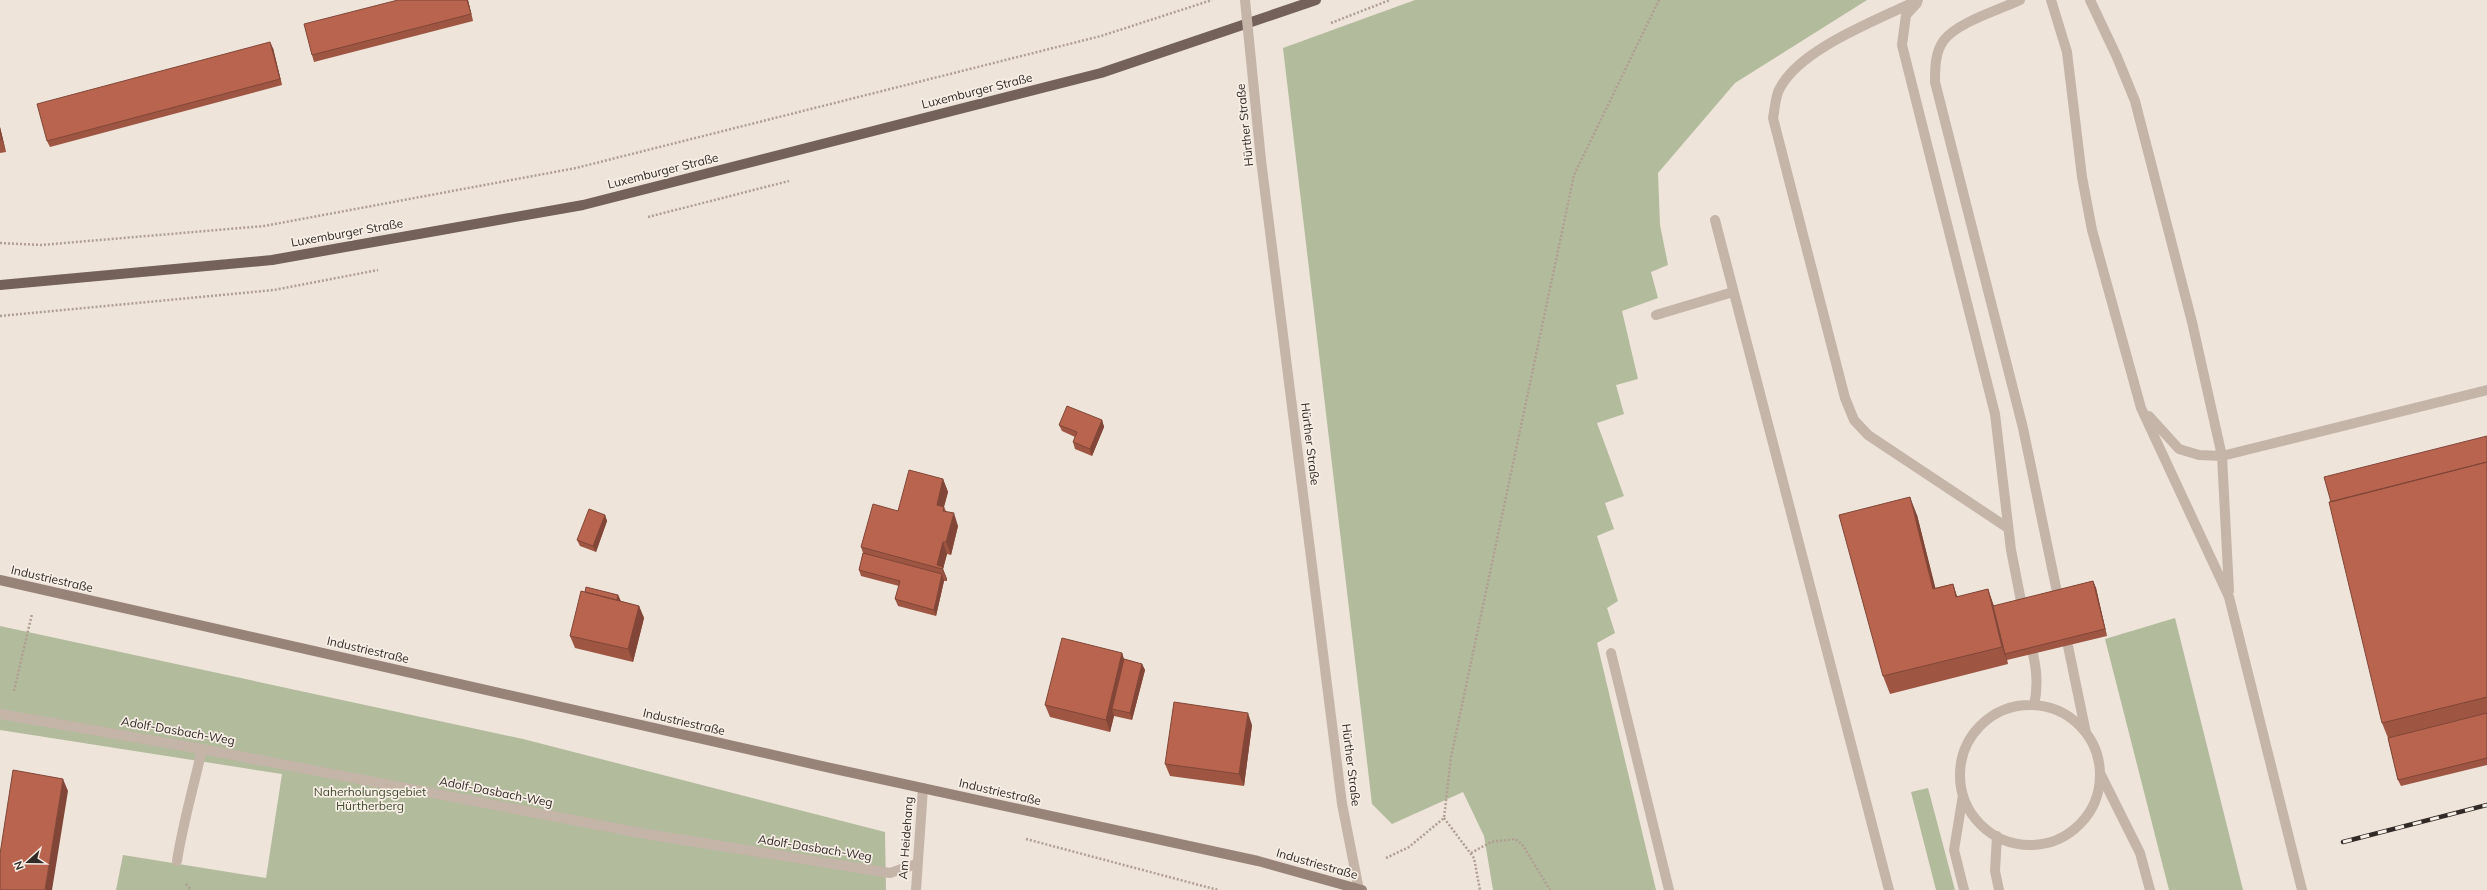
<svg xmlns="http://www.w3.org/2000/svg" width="2487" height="890" viewBox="0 0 2487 890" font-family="Mulish,sans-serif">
	<rect width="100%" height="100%" fill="#eee4da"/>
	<path fill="#b2bb9c" d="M 1415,0 L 1867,0 L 1735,83 L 1658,173 L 1660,225 L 1668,265 L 1651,272 L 1658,298 L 1622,311 L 1638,379 L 1616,385 L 1624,414 L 1597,423 L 1624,496 L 1605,503 L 1614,529 L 1597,536 L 1618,601 L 1607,608 L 1615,633 L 1597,643 L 1656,890 L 1493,890 L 1484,836 L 1463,792 L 1392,824 L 1372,804 L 1283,48 Z
		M 2175,618 L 2243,890 L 2169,890 L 2105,639 Z
		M 0,626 L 523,739 L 885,832 L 886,890 L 116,890 L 123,855 L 266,878 L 282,774 L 0,730 Z
		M 1928,788 L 1955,890 L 1936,890 L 1911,792 Z"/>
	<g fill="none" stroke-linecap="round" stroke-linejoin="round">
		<path stroke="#b09e92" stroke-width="2.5" stroke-dasharray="2 2" stroke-linecap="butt" d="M 1331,23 L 1390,0
			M 648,217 L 789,181
			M 0,243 L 41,245 L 264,226 L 576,168 L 1101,36 L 1212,0
			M 0,316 L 274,290 L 378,270
			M 14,691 L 32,614
			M 1444,818 L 1474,858 L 1480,890
			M 1026,839 L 1218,890
			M 1471,853 L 1491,842 L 1515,839 L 1522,844 L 1550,890
			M 1386,858 L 1409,847 L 1444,818 L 1451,757 L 1574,175 L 1659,0
			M 186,884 L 191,890"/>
		<path stroke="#c5b4a8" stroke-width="10" d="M 1918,0 C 1878,20 1801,48 1780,88 C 1775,96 1775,109 1773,118 L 1845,398 L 1854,420 L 1868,435 L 2008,528
			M 2020,0 C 1999,10 1958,22 1944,40 C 1935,52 1935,68 1935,82 L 2023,428 L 2058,597
			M 2051,0 L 2067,52 L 2082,177 L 2092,230 L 2141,408 L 2229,597 L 2302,890
			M 2090,0 L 2117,57 L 2135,101 L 2192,322 L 2222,456 L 2229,591
			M 1917,3 L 1906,15 L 1902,45 L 1995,414 L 2011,550 L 2022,606
			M 1715,220 L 1889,890
			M 1656,315 L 1733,292
			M 2149,416 L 2179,449 L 2199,455 L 2222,456 L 2487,390
			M 2068,646 L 2086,733
			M 1611,653 L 1669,890
			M 2033,654 C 2037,671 2038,688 2034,705
			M1960 775a70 70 0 1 1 140 0a70 70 0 1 1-140 0Z
			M 0,714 L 202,749 L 646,834 L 890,873 L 916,864
			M 2100,773 L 2140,853 L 2150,890
			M 1963,795 L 1954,850 L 1964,890
			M 1997,836 L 1995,871 L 1999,890
			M 177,861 C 183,822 194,786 202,749"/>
		<path stroke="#c5b4a8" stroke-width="10" d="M 1261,160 L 1342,804 L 1359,890
			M 916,890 L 923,788"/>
		<path stroke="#988379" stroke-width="10" d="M 0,580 L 835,769 L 1258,861 L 1362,890"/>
		<path stroke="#73615a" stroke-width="10" d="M 0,285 L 272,260 L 583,205 L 1101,73 L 1316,0"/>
		<g stroke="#322a27" stroke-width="4.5">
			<path id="rail" d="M 2343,842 L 2487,805"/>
		</g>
		<use href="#rail" stroke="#f7eee6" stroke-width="3" stroke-dasharray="9" stroke-linecap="butt"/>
		<path stroke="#c5b4a8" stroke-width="10" d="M 1245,0 L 1261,160"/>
	</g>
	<path fill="#9e5643" d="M 398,0 L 468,0 L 473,21 L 314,62 L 312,55 Z
		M 273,48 L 282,85 L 50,147 L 47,141 Z
		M 0,127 L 6,152 L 0,153 Z
		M 1102,420 L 1104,427 L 1092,456 L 1075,449 L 1073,442 L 1075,437 L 1062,431 L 1059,425 Z
		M 2487,436 L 2487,765 L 2401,786 L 2398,780 L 2388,738 L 2382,723 Z
		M 943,479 L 948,492 L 944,507 L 946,511 L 958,526 L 951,555 L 947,554 L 943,569 L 947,579 L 947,581 L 944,581 L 936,616 L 898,606 L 895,599 L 899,586 L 861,576 L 859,570 L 863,553 L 861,547 L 898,511 Z
		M 605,515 L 607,521 L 596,552 L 580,546 L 577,540 Z
		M 1917,515 L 1935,588 L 1953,584 L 1957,597 L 1988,589 L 1994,606 L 2093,581 L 2096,588 L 2107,636 L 2007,660 L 2008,664 L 1890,694 L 1883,676 Z
		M 585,592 L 618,595 L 621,601 L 639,606 L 644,618 L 633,662 L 575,648 L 570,636 Z
		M 1122,653 L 1124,659 L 1142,664 L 1145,670 L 1132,720 L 1114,716 L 1110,732 L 1050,717 L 1045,705 Z
		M 1252,725 L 1244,786 L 1170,776 L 1165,764 Z"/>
	<path fill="#814637" d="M 467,0 L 468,0 L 473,21 Z
		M 270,42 L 273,48 L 282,85 L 280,79 Z
		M 0,127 L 6,152 L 0,133 Z
		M 1102,420 L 1104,427 L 1092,456 L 1090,449 Z
		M 943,479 L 948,492 L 941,517 L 937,505 Z
		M 1910,497 L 1917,515 L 1940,606 L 1933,589 Z
		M 954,513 L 958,526 L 951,555 L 946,542 Z
		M 605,515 L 607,521 L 596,552 L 593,546 Z
		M 943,542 L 947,554 L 943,569 L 947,579 L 947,581 L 942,569 L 937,565 Z
		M 942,574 L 944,581 L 936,616 L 934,610 Z
		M 2093,581 L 2096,588 L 2107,636 L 2105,629 Z
		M 1953,584 L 1959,602 L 1956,597 Z
		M 1988,589 L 1994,607 L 2008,664 L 2002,647 Z
		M 618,595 L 621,602 L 616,605 Z
		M 639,606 L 644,618 L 633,662 L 628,649 Z
		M 1122,653 L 1126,666 L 1112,709 L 1114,716 L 1110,732 L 1106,720 Z
		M 1142,664 L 1145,670 L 1132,720 L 1130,713 Z
		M 1248,713 L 1252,725 L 1244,786 L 1239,774 Z
		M 63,779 L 68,791 L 52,890 L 45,890 Z"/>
	<path fill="#b8644e" stroke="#814637" d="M 398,0 L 467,0 L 471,14 L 312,55 L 304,24 Z
		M 270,42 L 280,79 L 47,141 L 37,104 Z
		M 0,133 L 2,139 L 0,140 Z
		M 1067,406 L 1102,420 L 1090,449 L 1073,442 L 1077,432 L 1059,425 Z
		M 2487,436 L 2487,462 L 2331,502 L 2324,477 Z
		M 2487,462 L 2487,697 L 2382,723 L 2329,502 Z
		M 909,470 L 943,479 L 937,505 L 944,507 L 943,511 L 954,513 L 946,542 L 943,542 L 937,565 L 943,567 L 942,569 L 861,547 L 873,504 L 898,511 Z
		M 1910,497 L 1933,589 L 1953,584 L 1956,597 L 1988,589 L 2002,647 L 1883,676 L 1839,515 Z
		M 589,509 L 605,515 L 593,546 L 577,540 Z
		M 863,553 L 942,574 L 934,610 L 895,599 L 900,581 L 859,570 Z
		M 2093,581 L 2105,629 L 2005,654 L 1993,606 Z
		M 586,587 L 618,595 L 617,600 L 585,592 Z
		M 581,591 L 639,606 L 628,649 L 570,636 Z
		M 1062,638 L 1122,653 L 1106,720 L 1045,705 Z
		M 1124,659 L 1142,664 L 1130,713 L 1112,709 Z
		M 1174,702 L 1248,713 L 1239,774 L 1165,764 Z
		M 2487,713 L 2487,758 L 2398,780 L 2388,738 Z
		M 13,770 L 63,779 L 45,890 L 0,890 L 0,854 Z"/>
	<g text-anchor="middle" stroke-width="3.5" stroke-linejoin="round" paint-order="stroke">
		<g font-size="12" fill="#322a27" stroke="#f7eee6">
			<text transform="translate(977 91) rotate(-14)" y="4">Luxemburger Straße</text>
			<text transform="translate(1245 125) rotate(-96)" y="4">Hürther Straße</text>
			<text transform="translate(663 171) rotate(-14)" y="4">Luxemburger Straße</text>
			<text transform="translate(347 233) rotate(-10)" y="4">Luxemburger Straße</text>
			<text transform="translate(1310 444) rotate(83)" y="4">Hürther Straße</text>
			<text transform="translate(52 579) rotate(13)" y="4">Industriestraße</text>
			<text transform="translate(368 650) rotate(13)" y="4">Industriestraße</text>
			<text transform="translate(684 722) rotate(13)" y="4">Industriestraße</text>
			<text transform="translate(178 731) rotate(10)" y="4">Adolf-Dasbach-Weg</text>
			<text transform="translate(1351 765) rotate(83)" y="4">Hürther Straße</text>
			<text transform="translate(496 792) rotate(11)" y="4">Adolf-Dasbach-Weg</text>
			<text transform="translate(1000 792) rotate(13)" y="4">Industriestraße</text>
			<text transform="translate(906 838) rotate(-86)" y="4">Am Heidehang</text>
			<text transform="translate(815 848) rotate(9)" y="4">Adolf-Dasbach-Weg</text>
			<text transform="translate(1317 864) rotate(16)" y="4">Industriestraße</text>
		</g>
		<g font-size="12" fill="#434e2e" stroke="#f7eee6">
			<text x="370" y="796">Naherholungsgebiet<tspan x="370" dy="14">Hürtherberg</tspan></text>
		</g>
	</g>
	<g transform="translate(28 862) rotate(249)" stroke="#f7eee6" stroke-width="3" paint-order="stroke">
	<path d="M0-3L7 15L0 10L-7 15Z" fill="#322a27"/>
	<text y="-6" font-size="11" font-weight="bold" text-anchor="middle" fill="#322a27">N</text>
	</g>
</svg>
